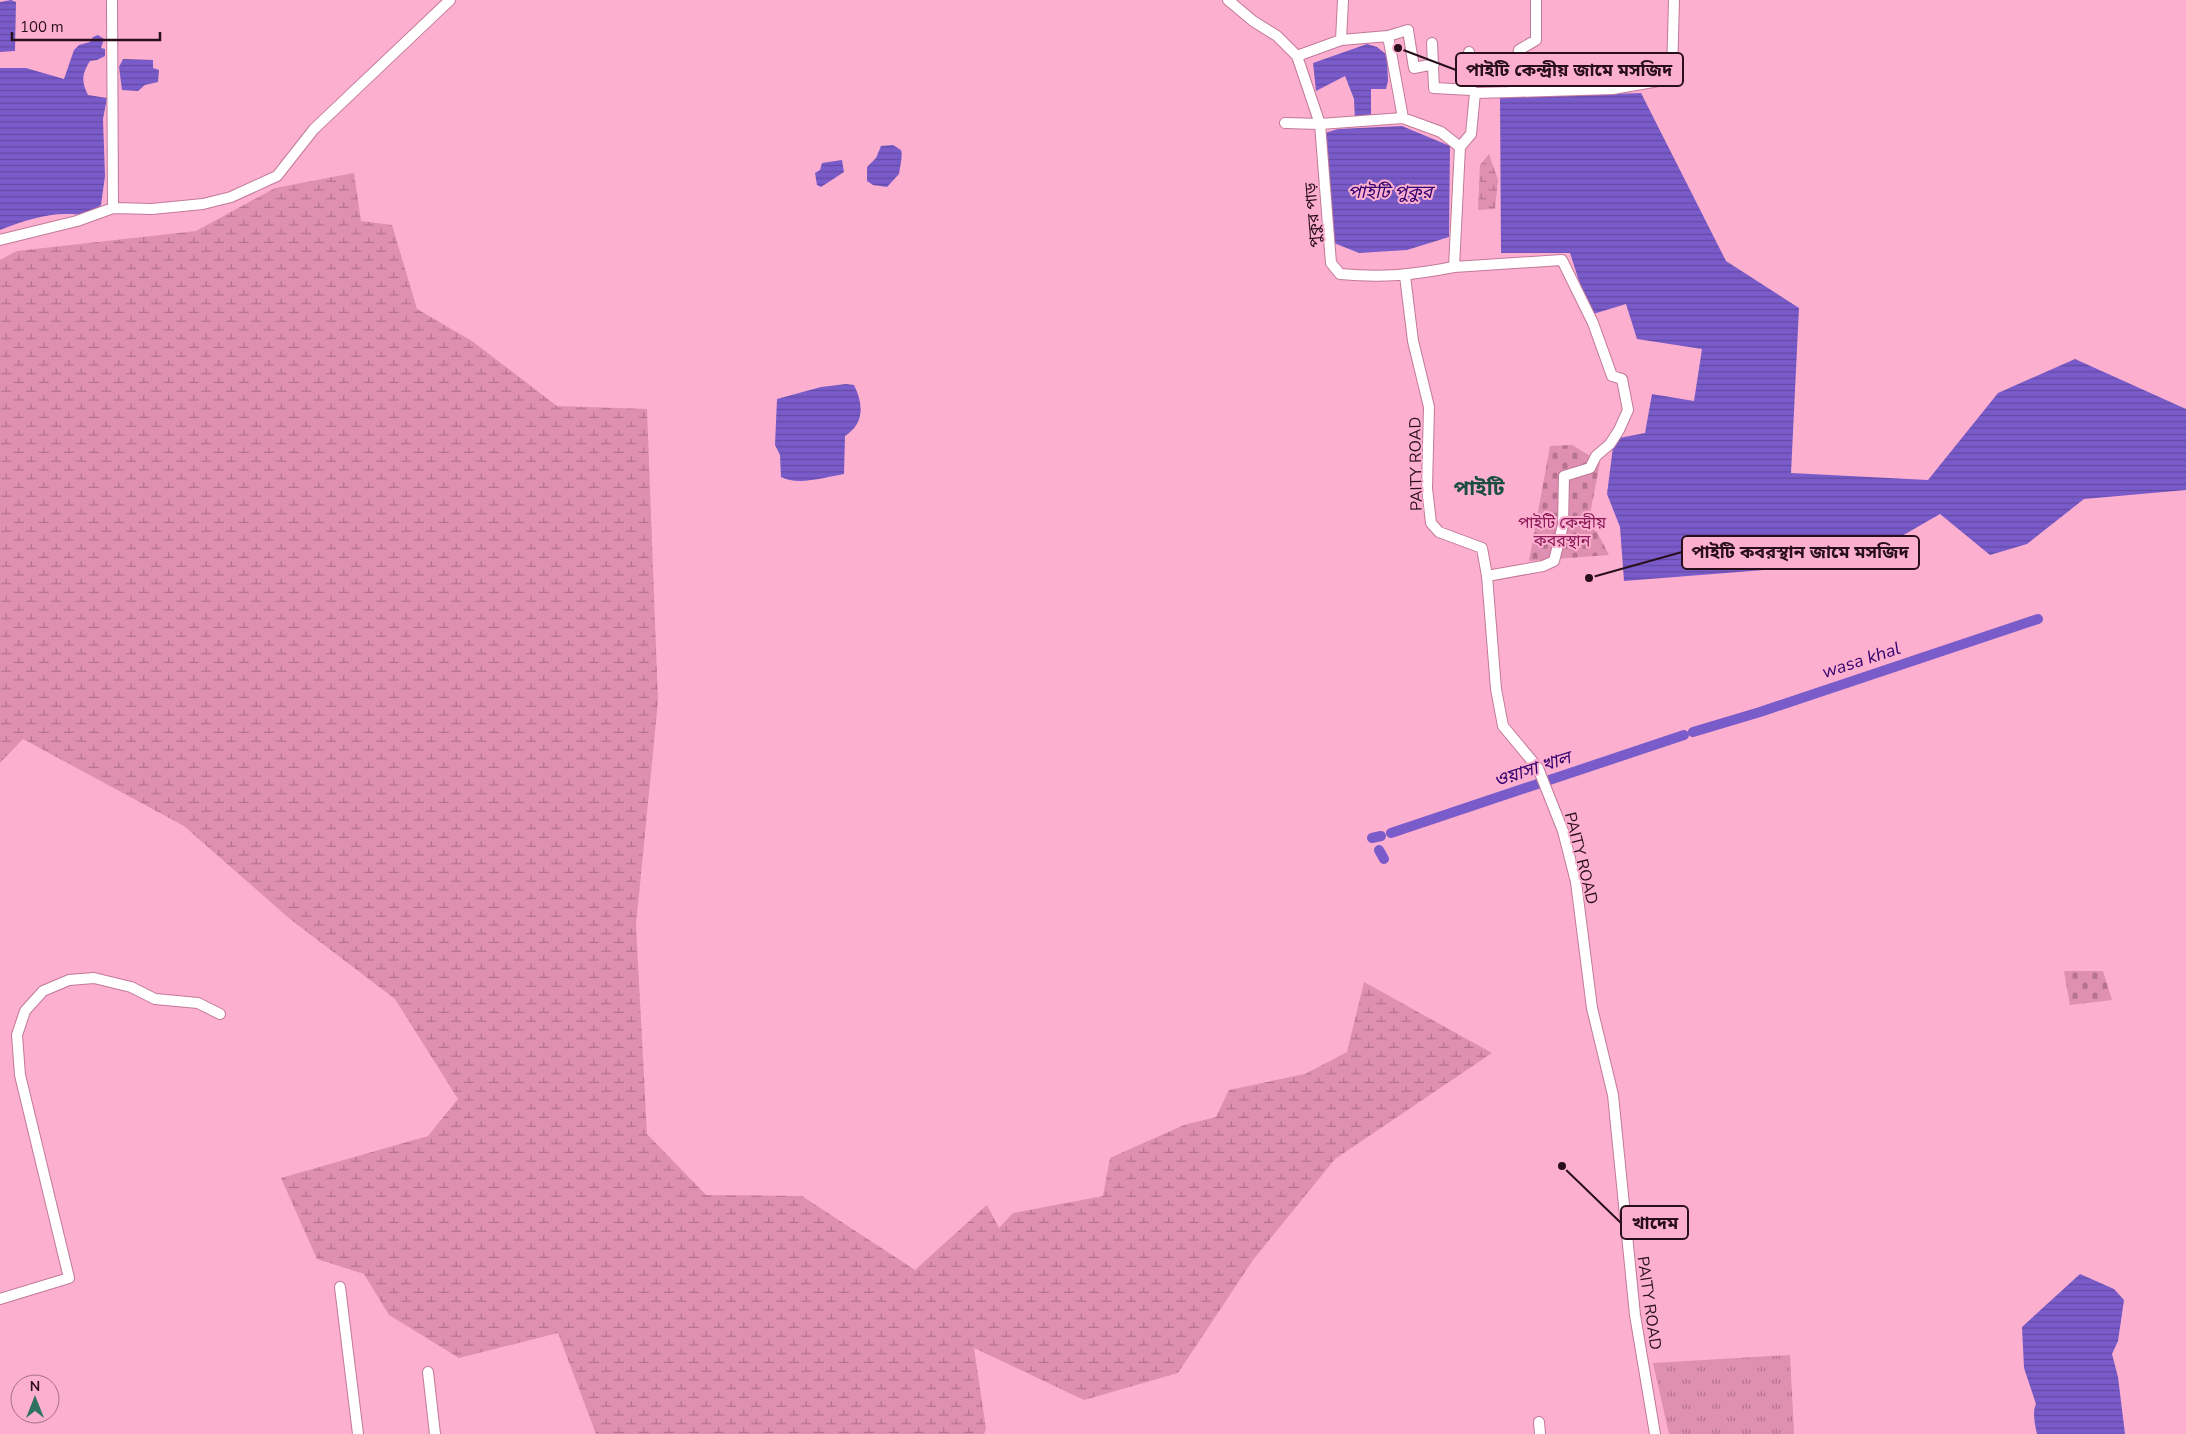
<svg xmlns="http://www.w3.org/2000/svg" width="2186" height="1434" viewBox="0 0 2186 1434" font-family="'Nunito Sans','Noto Sans Bengali',sans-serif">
	<defs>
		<pattern id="grass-tufts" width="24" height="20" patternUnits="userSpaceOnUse" patternTransform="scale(1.25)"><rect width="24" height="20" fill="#df8fb1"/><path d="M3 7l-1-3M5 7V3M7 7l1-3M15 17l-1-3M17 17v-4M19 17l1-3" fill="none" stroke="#b5738f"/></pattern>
		<pattern id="wetland-marsh" width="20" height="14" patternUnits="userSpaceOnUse" patternTransform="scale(1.25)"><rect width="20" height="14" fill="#df8fb1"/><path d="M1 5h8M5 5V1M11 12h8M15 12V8" fill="none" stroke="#b5738f"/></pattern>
		<pattern id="cemetery-stones" width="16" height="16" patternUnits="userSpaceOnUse" patternTransform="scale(1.25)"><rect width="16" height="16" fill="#df8fb1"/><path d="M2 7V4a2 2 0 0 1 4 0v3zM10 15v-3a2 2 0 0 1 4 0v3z" fill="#b5738f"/></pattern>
		<pattern id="water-rules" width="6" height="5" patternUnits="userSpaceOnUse" patternTransform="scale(1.25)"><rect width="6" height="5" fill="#795bca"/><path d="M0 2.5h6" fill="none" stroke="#634aa3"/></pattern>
	</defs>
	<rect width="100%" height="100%" fill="#fdafd0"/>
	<path fill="url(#grass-tufts)" d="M 1790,1355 L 1794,1434 L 1669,1434 L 1653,1363 Z"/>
	<path fill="url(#wetland-marsh)" d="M 1489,154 L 1498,180 L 1495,209 L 1478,210 L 1480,165 Z
		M 354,173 L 361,221 L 392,225 L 417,309 L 472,341 L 557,406 L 647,409 L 658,701 L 636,925 L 647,1134 L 706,1195 L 802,1196 L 915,1270 L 987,1205 L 999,1228 L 1013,1213 L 1103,1196 L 1110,1158 L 1184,1125 L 1216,1117 L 1229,1090 L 1305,1074 L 1347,1052 L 1364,982 L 1492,1053 L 1335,1159 L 1253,1260 L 1178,1373 L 1084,1400 L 974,1348 L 986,1429 L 984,1434 L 596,1434 L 558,1333 L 459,1358 L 389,1315 L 364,1274 L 317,1259 L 281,1178 L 428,1136 L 458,1099 L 395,999 L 290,919 L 184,826 L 23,739 L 0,763 L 0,260 L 17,251 L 196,231 L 275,188 Z"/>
	<path fill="url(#cemetery-stones)" d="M 1572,445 L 1600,462 L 1588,525 L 1597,532 L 1609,555 L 1529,561 L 1550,446 Z
		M 2064,971 L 2103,971 L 2112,1000 L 2070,1005 Z"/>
	<path fill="url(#water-rules)" d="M 11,0 L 16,2 L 15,51 L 0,52 L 0,2 Z
		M 98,35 L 104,39 L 101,48 L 105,49 L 105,56 L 97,60 L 90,61 C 82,74 81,81 88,95 L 107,98 L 103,119 L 105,176 L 101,205 L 87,216 C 56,210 29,219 0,230 L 0,68 L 26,68 L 64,79 L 74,50 L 79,45 L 90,42 L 93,37 Z
		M 1367,44 L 1377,47 L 1387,55 L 1388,81 L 1386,89 L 1371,89 L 1371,120 L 1355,121 L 1354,99 L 1345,76 L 1316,91 L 1313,63 Z
		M 123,59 L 153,60 L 153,68 L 159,70 L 158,82 L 145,85 L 138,91 L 122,90 L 119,67 Z
		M 1641,93 L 1726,261 L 1799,308 L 1791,473 L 1928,480 L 1998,393 L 2075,359 L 2186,409 L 2186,490 L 2084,499 L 2027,544 L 1990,555 L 1940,514 L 1855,563 L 1624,581 L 1620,527 L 1607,494 L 1614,439 L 1645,433 L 1652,394 L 1694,401 L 1702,349 L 1637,339 L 1626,304 L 1590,315 L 1570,253 L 1501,253 L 1500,98 Z
		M 1402,126 L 1450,146 L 1449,237 L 1407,250 L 1359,253 L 1334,243 L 1325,133 L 1338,129 Z
		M 893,145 L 901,150 C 903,157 900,166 899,174 L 887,187 L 873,185 L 867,181 L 867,167 L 876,158 L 881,146 Z
		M 842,160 L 844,172 L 821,187 L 817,185 L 815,173 L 820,170 L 822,163 Z
		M 846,384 L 854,385 C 864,405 864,424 845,436 L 844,474 C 826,477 798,486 781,477 L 780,455 L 775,445 L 777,399 L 821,387 Z
		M 2080,1274 L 2114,1289 L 2124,1300 L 2118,1341 L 2112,1354 L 2118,1377 L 2125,1434 L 2037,1434 C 2035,1425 2032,1412 2036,1404 L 2024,1368 L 2022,1327 Z"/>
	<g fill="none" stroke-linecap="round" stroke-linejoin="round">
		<path stroke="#795bca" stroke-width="10" d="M 1693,732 L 1760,712 L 2038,619
			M 1391,833 L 1684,735
			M 1372,838 L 1381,836
			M 1379,850 L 1384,859"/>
		<g stroke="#c27999" stroke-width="12">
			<path id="street" d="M 112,0 L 113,208
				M 1228,0 L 1253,21 L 1277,36 L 1297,56
				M 1388,36 L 1403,118
				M 1341,40 L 1343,0
				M 1432,43 L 1434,88 L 1471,90 L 1475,93 L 1512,92 L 1519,50 L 1536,40 L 1536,0
				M 1469,52 L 1471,90
				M 1512,92 L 1613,89 L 1670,79 L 1672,74 L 1674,0
				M 1403,118 L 1441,132 L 1460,147 L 1454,267 C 1412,275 1383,278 1340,274 L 1331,263 L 1320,124 Z
				M 1285,123 L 1320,124 L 1297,56 L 1341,40 L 1388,36 L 1408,30 L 1414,68 L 1434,64
				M 1460,147 L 1471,134 L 1475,93
				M 0,240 L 77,221 L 113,208 L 152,209 L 203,204 L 231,197 L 277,176 L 314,129 L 450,0
				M 1454,267 L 1562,260 L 1593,323 L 1612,376 L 1622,379 L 1628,410 L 1619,430 L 1610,444 L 1596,456 L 1590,468 L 1564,476 L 1563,525 L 1554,561 L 1543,566 L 1487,576
				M 1405,276 L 1413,341 L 1429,407 L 1427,488 L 1431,523 L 1439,532 L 1482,548 L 1487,576 L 1496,689 L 1503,726 L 1538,768 L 1563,831 L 1576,882 L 1592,1008 L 1613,1095 L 1635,1315 L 1655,1434
				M 340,1287 L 358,1434
				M 0,1299 L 69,1278 L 20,1075 L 17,1035 L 25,1011 L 43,991 L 69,980 L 94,978 L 131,987 L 155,999 L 198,1003 L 220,1014
				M 428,1372 L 435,1434
				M 1539,1422 L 1540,1434"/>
		</g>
		<use href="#street" stroke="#fff" stroke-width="10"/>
	</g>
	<g text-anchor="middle" stroke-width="4" stroke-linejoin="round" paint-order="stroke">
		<g font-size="16" fill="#290e1b" stroke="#fdafd0">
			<text transform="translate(1312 215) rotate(-95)" y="6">পুকুর পাড়</text>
			<text transform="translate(1415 464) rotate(-91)" y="6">PAITY ROAD</text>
			<text transform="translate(1582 858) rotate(76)" y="6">PAITY ROAD</text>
			<text transform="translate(1650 1303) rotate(82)" y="6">PAITY ROAD</text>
		</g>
		<g font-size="16" fill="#8b1a58" stroke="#fdafd0">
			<text x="1562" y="528">পাইটি কেন্দ্রীয়<tspan x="1562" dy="18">কবরস্থান</tspan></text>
		</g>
		<g font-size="18" font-style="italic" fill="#32026e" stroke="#fdafd0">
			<text x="1390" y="198">পাইটি পুকুর</text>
			<text transform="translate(1861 660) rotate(-18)" y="6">wasa khal</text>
			<text transform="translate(1532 769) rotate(-18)" y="6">ওয়াসা খাল</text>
		</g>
		<g font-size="21" font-weight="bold" fill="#194d40" stroke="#fdafd0">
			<text x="1479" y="495">পাইটি</text>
		</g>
	</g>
	<path fill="none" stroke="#290e1b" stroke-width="2" d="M1398 48L1456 70M1589 578L1682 552M1562 1166L1621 1223"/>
	<g fill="#290e1b" stroke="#fdafd0" stroke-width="2">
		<circle cx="1398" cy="48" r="5"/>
		<circle cx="1589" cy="578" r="5"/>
		<circle cx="1562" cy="1166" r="5"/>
	</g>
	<g fill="#fdafd0" stroke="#290e1b" stroke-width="2">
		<rect x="1456" y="53" width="227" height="33" rx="5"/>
		<rect x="1682" y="536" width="237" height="33" rx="5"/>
		<rect x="1621" y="1206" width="67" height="33" rx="5"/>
	</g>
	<g font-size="18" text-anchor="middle" font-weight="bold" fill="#290e1b">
		<text x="1569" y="76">পাইটি কেন্দ্রীয় জামে মসজিদ</text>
		<text x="1800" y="558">পাইটি কবরস্থান জামে মসজিদ</text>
		<text x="1655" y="1229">খাদেম</text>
	</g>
	<g transform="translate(35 1399)"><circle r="24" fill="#fdafd0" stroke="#a86f88"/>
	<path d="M0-4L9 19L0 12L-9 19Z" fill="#317160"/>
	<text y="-8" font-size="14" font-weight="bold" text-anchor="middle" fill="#290e1b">N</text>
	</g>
	<path d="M12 32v8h148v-8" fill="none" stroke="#290e1b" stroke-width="2.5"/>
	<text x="20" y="32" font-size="15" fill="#290e1b" stroke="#fdafd0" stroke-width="4" paint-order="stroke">100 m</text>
</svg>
